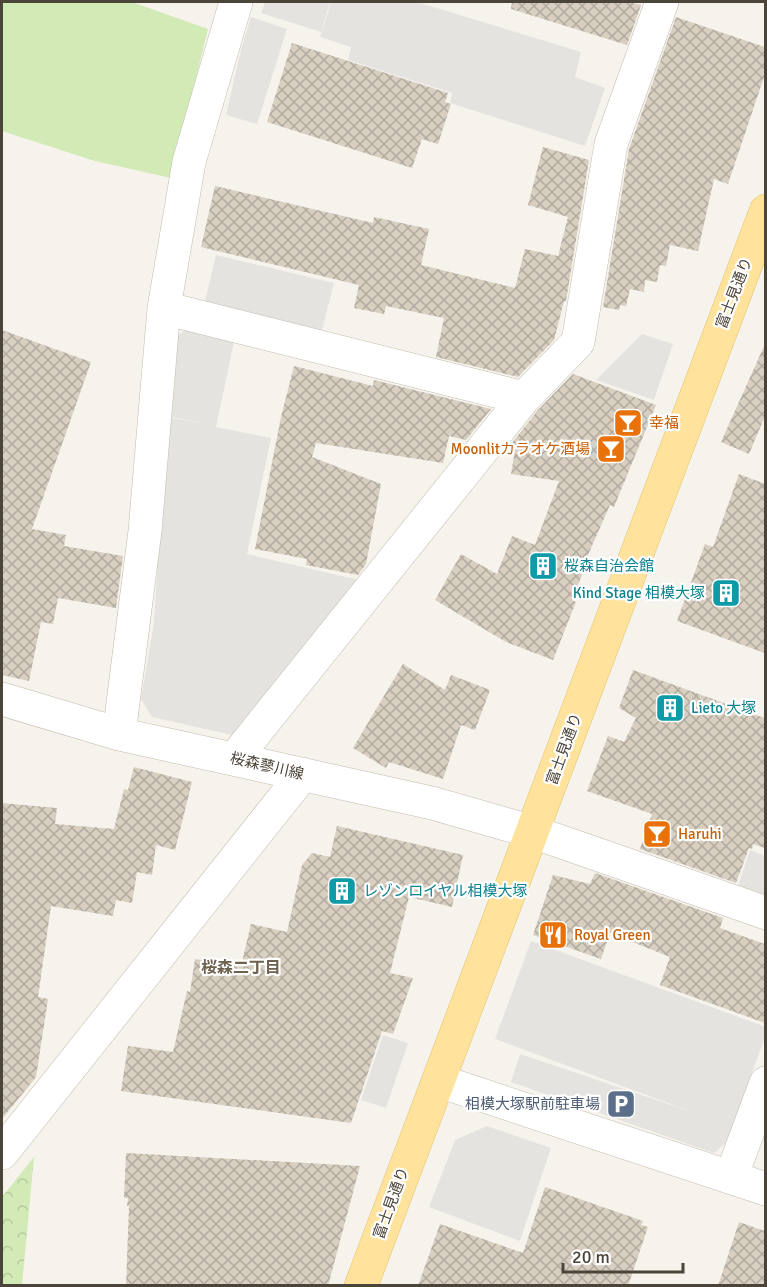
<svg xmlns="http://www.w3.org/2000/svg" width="767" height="1287" viewBox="0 0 767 1287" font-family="Signika,'Noto Sans JP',sans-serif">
	<defs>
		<pattern id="park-crowns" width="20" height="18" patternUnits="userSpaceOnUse" patternTransform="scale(1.5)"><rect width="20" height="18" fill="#d2eab5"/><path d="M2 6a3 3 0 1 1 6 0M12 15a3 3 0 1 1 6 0" fill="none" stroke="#b6ca9c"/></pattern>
		<pattern id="building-cross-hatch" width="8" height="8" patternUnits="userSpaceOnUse" patternTransform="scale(1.5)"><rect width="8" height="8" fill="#d8cfc1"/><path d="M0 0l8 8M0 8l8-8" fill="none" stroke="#b1aa9e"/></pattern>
	</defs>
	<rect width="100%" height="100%" fill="#f6f3ec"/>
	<path fill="#d2eab5" d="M 2,2 L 132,2 L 208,29 L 171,178 L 95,161 L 2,131 Z"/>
	<path fill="url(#park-crowns)" d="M 34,1157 L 22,1285 L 2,1285 L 2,1197 Z"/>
	<path fill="#e5e3e0" d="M 265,2 L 330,2 L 321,32 L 261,13 Z
		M 331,2 L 417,2 L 581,52 L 575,77 L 605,88 L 585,146 L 450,103 L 452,93 L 348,60 L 351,47 L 320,37 Z
		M 251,17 L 287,29 L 257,124 L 226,115 L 241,50 Z
		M 216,255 L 334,283 L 321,334 L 204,305 Z
		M 190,327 L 235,337 L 216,427 L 271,438 L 247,554 L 359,580 L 243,728 L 232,735 L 152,717 L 141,699 L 154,623 L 167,417 L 211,425 L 167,416 L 175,337 Z
		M 642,334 L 673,344 L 654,400 L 596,380 Z
		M 750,850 L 765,856 L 765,903 L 736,892 Z
		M 531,941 L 766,1027 L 765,1037 L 727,1142 L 714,1153 L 511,1082 L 520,1054 L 695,1113 L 495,1039 Z
		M 383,1035 L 408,1043 L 386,1108 L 361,1100 Z
		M 487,1126 L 551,1148 L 520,1241 L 429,1207 L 455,1140 Z"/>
	<path fill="url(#building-cross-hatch)" d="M 512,2 L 629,2 L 641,5 L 627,45 L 511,9 Z
		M 676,17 L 765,47 L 765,74 L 728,184 L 714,179 L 698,251 L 670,245 L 666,266 L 660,265 L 657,282 L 645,280 L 644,292 L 630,289 L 626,306 L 620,305 L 619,310 L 603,307 L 629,149 Z
		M 292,43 L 448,93 L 445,102 L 451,104 L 438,144 L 422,139 L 412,168 L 267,122 Z
		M 543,147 L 589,160 L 566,301 L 564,301 L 554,340 L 518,377 L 436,357 L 444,318 L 386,306 L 384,314 L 354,308 L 359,285 L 201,247 L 215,186 L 373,223 L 374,217 L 429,229 L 421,265 L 515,288 L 525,249 L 558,256 L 568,217 L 528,205 Z
		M 2,330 L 91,362 L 32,529 L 66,535 L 64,546 L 123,556 L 116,608 L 58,598 L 53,624 L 41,622 L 29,681 L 2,675 Z
		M 765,344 L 765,416 L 749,454 L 721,442 Z
		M 294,366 L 373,386 L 374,380 L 491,409 L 466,440 L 449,436 L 443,463 L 316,443 L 312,457 L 381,484 L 366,564 L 358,575 L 306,565 L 307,559 L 255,549 L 281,417 Z
		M 573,374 L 656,405 L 614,507 L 610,505 L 584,564 L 586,565 L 572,600 L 576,602 L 553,660 L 506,642 L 435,600 L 461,554 L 497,574 L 512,536 L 535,545 L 559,481 L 511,474 L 515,451 L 507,449 L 538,410 Z
		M 739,474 L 765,484 L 765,653 L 677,621 L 705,544 L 713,547 Z
		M 403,664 L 445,690 L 451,675 L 490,690 L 475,730 L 461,725 L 443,779 L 389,762 L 386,768 L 353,748 Z
		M 633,670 L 765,718 L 765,848 L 753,844 L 752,849 L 749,848 L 736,883 L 640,849 L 652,814 L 587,791 L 608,736 L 624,742 L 636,718 L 619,708 Z
		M 134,767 L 192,782 L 175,850 L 156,845 L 152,875 L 137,872 L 132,903 L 116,900 L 113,916 L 51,906 L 38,997 L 48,999 L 36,1077 L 2,1119 L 2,803 L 57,808 L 55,824 L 114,829 L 124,789 L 128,790 Z
		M 337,826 L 463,855 L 452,907 L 409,897 L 390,973 L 413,978 L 393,1034 L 382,1031 L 351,1123 L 121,1091 L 128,1046 L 173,1052 L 187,991 L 190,992 L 195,959 L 241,966 L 251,924 L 287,932 L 302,865 L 312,853 L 330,857 Z
		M 595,873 L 723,918 L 720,928 L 765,944 L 765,1023 L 660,985 L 670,957 L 610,933 L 601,959 L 533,935 L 553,875 L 590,884 Z
		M 126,1153 L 360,1166 L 328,1286 L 126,1286 L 129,1206 L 127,1206 L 128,1198 L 124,1198 Z
		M 545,1187 L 643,1221 L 641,1225 L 648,1227 L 628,1286 L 418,1286 L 440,1224 L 523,1253 Z
		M 739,1222 L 765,1231 L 765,1286 L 718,1286 Z"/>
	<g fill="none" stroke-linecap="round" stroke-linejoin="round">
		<g stroke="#c2bbae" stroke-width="34">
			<path id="minor" d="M 164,308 L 524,398
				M 119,734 L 145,531 L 164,308 L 189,162 L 236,2
				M 234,759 L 524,398 L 578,342 L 611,144 L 662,2
				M 533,832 L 766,913
				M 731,1177 L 766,1083"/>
		</g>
		<g stroke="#c2bbae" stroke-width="34">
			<path id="tertiary" d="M 2,699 L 119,734 L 432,803 L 533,832
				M 439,1081 L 766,1189
				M 2,1153 L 303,774"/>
		</g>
		<g stroke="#e6c16a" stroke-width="34">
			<path id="primary" d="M 361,1286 L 766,211"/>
		</g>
		<use href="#minor" stroke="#fff" stroke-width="33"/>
		<use href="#tertiary" stroke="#fff" stroke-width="33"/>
		<use href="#primary" stroke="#ffe39c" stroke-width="33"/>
	</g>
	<defs>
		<g id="bar-square" transform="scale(1.5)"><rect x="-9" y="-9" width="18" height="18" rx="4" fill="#e8710a" stroke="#fff"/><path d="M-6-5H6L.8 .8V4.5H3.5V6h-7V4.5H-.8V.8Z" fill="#fff"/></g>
		<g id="building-square" transform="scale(1.5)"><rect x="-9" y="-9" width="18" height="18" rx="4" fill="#0f9aa8" stroke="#fff"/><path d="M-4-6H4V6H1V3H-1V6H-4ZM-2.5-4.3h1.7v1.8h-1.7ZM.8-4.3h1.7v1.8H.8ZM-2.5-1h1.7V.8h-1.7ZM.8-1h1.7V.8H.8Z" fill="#fff"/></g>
		<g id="restaurant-square" transform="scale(1.5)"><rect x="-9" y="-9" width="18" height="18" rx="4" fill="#e8710a" stroke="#fff"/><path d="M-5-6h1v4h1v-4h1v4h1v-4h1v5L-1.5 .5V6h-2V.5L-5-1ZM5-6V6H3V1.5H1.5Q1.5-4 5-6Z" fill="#fff"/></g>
		<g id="parking-square" transform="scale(1.5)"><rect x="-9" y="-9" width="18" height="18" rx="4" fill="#5c6f8a" stroke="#fff"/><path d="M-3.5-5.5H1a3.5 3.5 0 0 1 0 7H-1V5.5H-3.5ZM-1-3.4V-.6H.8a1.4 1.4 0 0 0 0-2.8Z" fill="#fff"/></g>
	</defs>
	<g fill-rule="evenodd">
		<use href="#bar-square" x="628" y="423"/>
		<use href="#bar-square" x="611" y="449"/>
		<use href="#building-square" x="543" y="566"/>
		<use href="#building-square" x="726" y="593"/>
		<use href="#building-square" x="670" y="708"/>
		<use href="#bar-square" x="657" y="834"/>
		<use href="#building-square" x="342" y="891"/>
		<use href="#restaurant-square" x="553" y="935"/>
		<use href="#parking-square" x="621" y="1104"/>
	</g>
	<g text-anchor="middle" stroke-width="4.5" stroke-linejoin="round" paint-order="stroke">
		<g font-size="15" fill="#4b4439" stroke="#fff">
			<text transform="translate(734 293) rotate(-69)" y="5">富士見通り</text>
			<text transform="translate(564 749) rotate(-70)" y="5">富士見通り</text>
			<text transform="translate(267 766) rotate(13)" y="5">桜森蓼川線</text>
			<text transform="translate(391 1203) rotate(-70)" y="5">富士見通り</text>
		</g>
		<g font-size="15" fill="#c56008" stroke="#fff" text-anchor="start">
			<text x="649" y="428">幸福</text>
			<text x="590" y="454" text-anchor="end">Moonlitカラオケ酒場</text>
			<text x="678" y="839">Haruhi</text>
			<text x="574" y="940">Royal Green</text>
		</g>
		<g font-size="15" fill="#0d838f" stroke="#fff" text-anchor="start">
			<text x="564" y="571">桜森自治会館</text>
			<text x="705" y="598" text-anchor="end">Kind Stage 相模大塚</text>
			<text x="691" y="713">Lieto 大塚</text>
			<text x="363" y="896">レゾンロイヤル相模大塚</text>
		</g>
		<g font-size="15" fill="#4e5e75" stroke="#fff" text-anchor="end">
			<text x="600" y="1109">相模大塚駅前駐車場</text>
		</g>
		<g font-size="16" font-weight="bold" fill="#6e6250" stroke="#fff">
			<text x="241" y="973">桜森二丁目</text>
		</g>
	</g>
	<rect width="767" height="1287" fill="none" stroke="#4b4439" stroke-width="6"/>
	<path d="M563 1263v9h120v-9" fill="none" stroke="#4b4439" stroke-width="3"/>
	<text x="572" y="1263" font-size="18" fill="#4b4439" stroke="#ffffff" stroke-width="4.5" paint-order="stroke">20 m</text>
</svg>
